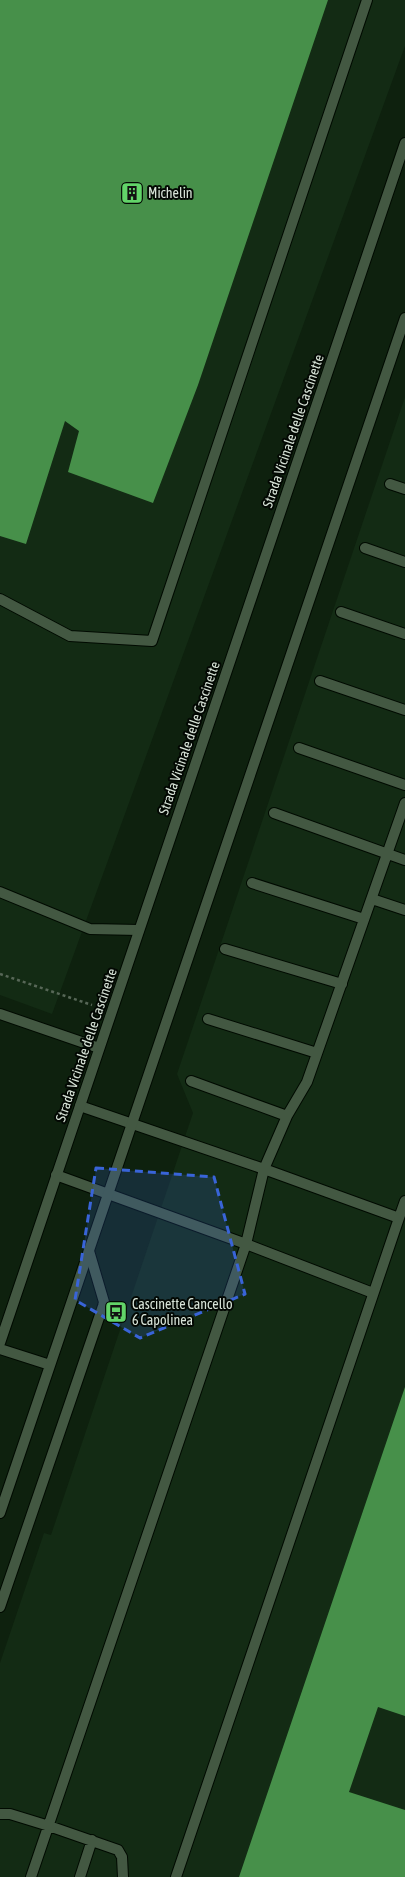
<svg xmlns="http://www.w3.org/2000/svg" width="405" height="1877" viewBox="0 0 405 1877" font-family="'Asap Condensed',sans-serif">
	<rect width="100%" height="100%" fill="#0e210e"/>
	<path fill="#132b14" d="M 0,0 L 405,0 L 405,46 L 52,1014 L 0,995 Z
		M 405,397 L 405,1877 L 0,1877 L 0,1663 L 44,1533 L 51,1535 L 193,1113 L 177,1074 Z"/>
	<path fill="#47904a" d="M 0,0 L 328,0 L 198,385 L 153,503 L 68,472 L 79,431 L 65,421 L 26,544 L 0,536 Z
		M 405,1387 L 405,1716 L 378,1707 L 349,1792 L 405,1810 L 405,1877 L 239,1877 Z"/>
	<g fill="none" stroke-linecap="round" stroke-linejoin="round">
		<g stroke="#000a00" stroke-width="12">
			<path id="service" d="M 390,484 L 405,489
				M 365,548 L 405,562
				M 0,599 L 70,636 L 152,641 L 367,0
				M 341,612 L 405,634
				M 320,681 L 405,710
				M 299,748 L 405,785
				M 274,813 L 405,860
				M 252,883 L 364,919
				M 0,892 L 90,929 L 139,930
				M 372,899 L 405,910
				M 225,949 L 342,984
				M 208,1019 L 317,1053
				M 191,1081 L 287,1116
				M 80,1106 L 264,1169 L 287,1116 L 307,1082 L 405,803
				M 56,1175 L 246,1244 L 373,1293
				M 399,1218 L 405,1201
				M 0,1607 L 103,1306 L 104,1302 L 89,1251
				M 0,1814 L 10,1814 L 49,1826 L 118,1850 L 122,1857 L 123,1877
				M 31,1877 L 246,1244 L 264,1169 L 399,1218 L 176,1877
				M 80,1877 L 92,1840"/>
		</g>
		<g stroke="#000a00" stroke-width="12">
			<path id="minor" d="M 0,1014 L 99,1048
				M 0,1343 L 405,143
				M 0,1349 L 50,1365
				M 0,1513 L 405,318"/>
		</g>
		<path stroke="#576757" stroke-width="2.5" stroke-dasharray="3 3" stroke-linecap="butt" d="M 0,974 L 92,1005"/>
		<use href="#service" stroke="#435842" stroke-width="10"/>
		<use href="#minor" stroke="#435842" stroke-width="10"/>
	</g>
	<path fill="#3964d8" fill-opacity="0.2" stroke="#3964d8" stroke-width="3" stroke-dasharray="8 5" stroke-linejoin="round" d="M 96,1168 L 214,1177 L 245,1294 L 140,1338 L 75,1300 Z"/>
	<defs>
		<g id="building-square" transform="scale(1.15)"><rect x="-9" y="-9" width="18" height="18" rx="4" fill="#62d469" stroke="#030803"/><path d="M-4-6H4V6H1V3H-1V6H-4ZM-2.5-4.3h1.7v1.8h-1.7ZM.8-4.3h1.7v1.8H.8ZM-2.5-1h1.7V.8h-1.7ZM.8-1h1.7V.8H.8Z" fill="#111"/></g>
		<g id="bus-square" transform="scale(1.15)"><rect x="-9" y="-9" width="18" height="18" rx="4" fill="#62d469" stroke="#030803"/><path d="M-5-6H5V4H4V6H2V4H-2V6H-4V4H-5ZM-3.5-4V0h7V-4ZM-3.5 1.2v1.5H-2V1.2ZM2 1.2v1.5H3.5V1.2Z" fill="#111"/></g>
	</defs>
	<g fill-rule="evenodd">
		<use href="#building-square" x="132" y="193"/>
		<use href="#bus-square" x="116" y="1312"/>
	</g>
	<g text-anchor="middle" stroke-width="4" stroke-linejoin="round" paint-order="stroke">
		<g font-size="14" fill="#d8e4d8" stroke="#030803" text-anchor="start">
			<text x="148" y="198">Michelin</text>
			<text x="132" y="1309">Cascinette Cancello<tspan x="132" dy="16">6 Capolinea</tspan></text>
		</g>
		<g font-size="14" fill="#d8e4d8" stroke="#030803">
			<text transform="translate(293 431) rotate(-71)" y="5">Strada Vicinale delle Cascinette</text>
			<text transform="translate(189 738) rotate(-71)" y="5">Strada Vicinale delle Cascinette</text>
			<text transform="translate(86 1045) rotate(-71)" y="5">Strada Vicinale delle Cascinette</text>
		</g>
	</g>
</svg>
